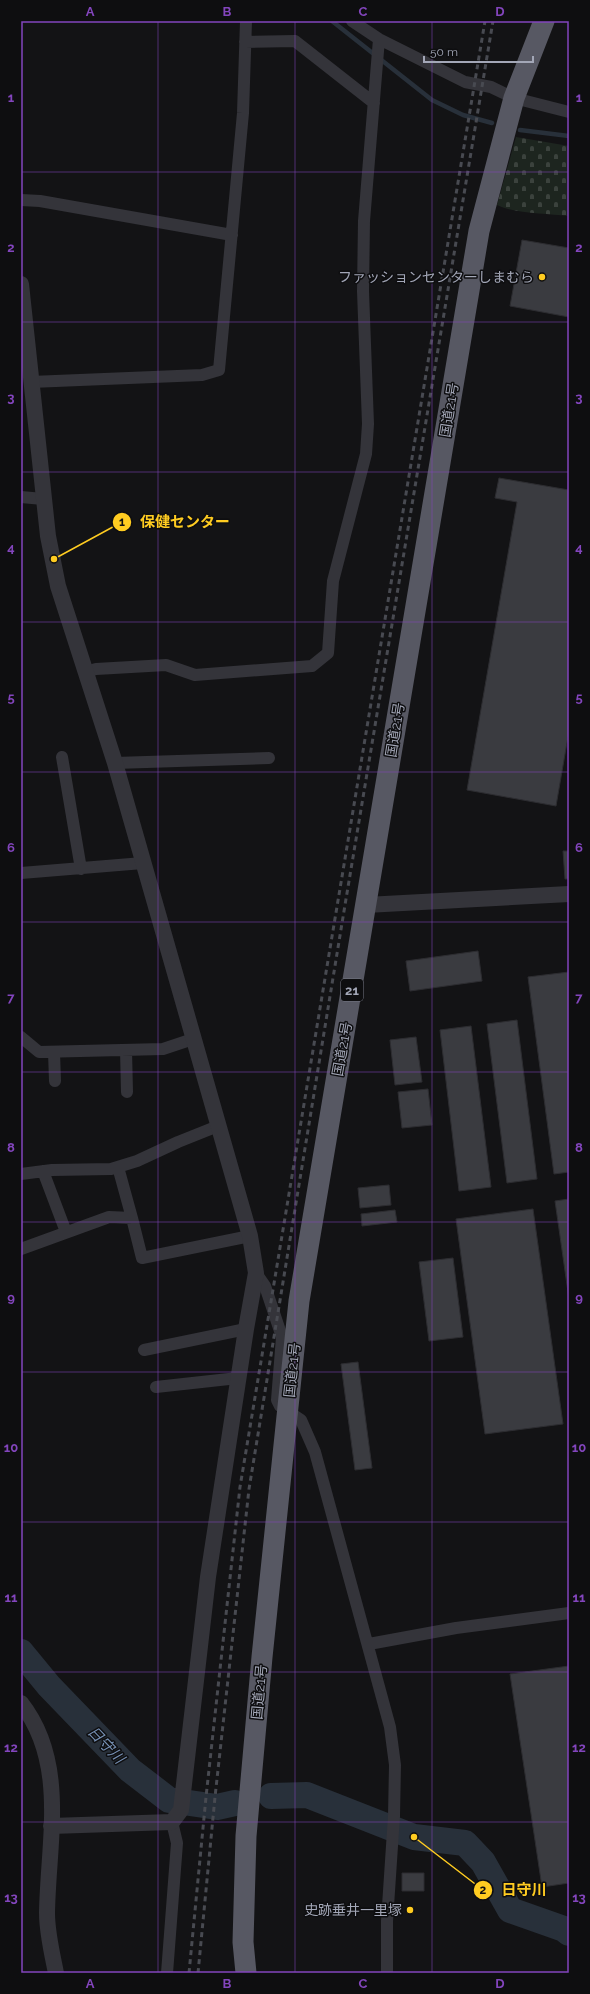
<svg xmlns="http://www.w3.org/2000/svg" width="590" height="1994" viewBox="0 0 590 1994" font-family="Raleway,'Noto Sans JP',sans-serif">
	<defs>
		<pattern id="cemetery-stones" width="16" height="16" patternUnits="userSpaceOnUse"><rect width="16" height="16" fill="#1d251f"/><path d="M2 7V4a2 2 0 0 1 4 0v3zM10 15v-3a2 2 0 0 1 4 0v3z" fill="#3b423d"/></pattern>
	</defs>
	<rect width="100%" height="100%" fill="#131315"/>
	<path fill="url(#cemetery-stones)" d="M 516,137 L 569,146 L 569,216 C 547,213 516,214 497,205 Z"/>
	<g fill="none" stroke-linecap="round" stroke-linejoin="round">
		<path stroke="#28303a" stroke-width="4.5" d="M 332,21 L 432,100 L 463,115 L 492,123
			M 520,130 L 569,136"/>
		<path stroke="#28303a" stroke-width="26" d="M 21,1652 L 49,1686 L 130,1770 L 169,1800 L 217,1807 L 235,1803
			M 271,1796 L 307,1795 L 414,1837 L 465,1843 L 483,1862 L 510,1910 L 564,1929 L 569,1933"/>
	</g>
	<path fill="#3a3b40" stroke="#2d2d31" d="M 522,240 L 569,248 L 569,317 L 510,306 Z
		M 499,478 L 569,490 L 569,731 L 556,806 L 467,790 L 517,502 L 495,498 Z
		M 563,851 L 569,851 L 569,879 L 565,879 Z
		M 478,951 L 482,981 L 410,991 L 406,961 Z
		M 569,972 L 569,1172 L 554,1174 L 528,977 Z
		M 517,1020 L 537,1179 L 507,1183 L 487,1024 Z
		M 471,1026 L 491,1187 L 459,1191 L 440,1030 Z
		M 416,1037 L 422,1082 L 395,1085 L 390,1040 Z
		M 428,1089 L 432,1125 L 402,1128 L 398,1092 Z
		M 389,1185 L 391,1205 L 360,1208 L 358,1188 Z
		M 569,1199 L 569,1299 L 555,1201 Z
		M 533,1209 L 563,1424 L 485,1434 L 456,1219 Z
		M 395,1210 L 397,1222 L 362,1226 L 361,1214 Z
		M 453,1258 L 463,1337 L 429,1341 L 419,1262 Z
		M 358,1362 L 372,1468 L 355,1470 L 341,1364 Z
		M 569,1666 L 569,1883 L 542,1887 L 510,1674 Z
		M 402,1873 L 424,1873 L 424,1891 L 402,1891 Z"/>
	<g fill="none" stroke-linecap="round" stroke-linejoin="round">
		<path stroke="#34343a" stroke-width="12" d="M 352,21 L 379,39 L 465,82 L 491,87 L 514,98 L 569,112
			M 245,42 L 295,41 L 374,103
			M 21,200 L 40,201 L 232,235
			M 31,382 L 202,375 L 219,370 L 243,113 L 246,21
			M 21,497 L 43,499
			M 85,672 L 96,669 L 166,665 L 195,675 L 312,666 L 328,653 L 333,581 L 366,454 L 368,424 L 363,291 L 364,221 L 379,39
			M 62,757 L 81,869
			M 115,763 L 269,758
			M 21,873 L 143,863
			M 21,1037 L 39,1052 L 163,1049 L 193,1039
			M 126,1050 L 127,1092
			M 54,1052 L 55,1081
			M 118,1167 L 132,1218
			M 43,1171 L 66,1232
			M 21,1174 L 52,1170 L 111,1169 L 137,1161 L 178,1142 L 218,1126
			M 21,1249 L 109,1217 L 132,1218 L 142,1258 L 250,1236
			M 256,1273 L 265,1286 L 282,1337 L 277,1400 L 280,1406 L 301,1420 L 315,1452 L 390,1727 L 395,1765 L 394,1816 L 387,1921 L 387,1973
			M 144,1350 L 246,1329
			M 156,1387 L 238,1378
			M 369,1644 L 456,1628 L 569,1613
			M 167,1973 L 177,1843 L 172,1822"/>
		<path stroke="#34343a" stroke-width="16" d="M 21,284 L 48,536 L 58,586 L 115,763 L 250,1236 L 256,1273 L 246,1329 L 208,1577 L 181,1810 L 172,1822 L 51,1826
			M 366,905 L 569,894
			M 21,1703 C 68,1763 48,1842 47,1913 C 47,1933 52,1953 56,1973"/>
		<path stroke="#575863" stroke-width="21" d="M 246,1973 L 243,1942 L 246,1836 L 262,1657 L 299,1301 L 479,231 L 514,98 L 544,21"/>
		<path stroke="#484a51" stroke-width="3" stroke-dasharray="5 4" stroke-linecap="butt" d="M 189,1973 L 206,1797 L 240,1487 L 485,21
			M 198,1973 L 215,1797 L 249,1489 L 345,905 L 493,21"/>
	</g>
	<path fill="none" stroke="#8345bd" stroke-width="1" stroke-opacity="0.55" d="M 158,21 L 158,1973M 295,21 L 295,1973M 432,21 L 432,1973M 21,172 L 569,172M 21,322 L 569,322M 21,472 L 569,472M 21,622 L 569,622M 21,772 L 569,772M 21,922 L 569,922M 21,1072 L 569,1072M 21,1222 L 569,1222M 21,1372 L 569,1372M 21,1522 L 569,1522M 21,1672 L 569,1672M 21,1822 L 569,1822"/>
	<g fill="#ffcc21" stroke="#0e0e10" stroke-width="1.5">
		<circle cx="542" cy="277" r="4"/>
		<circle cx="410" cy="1910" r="4"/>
	</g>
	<g text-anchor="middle" stroke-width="3" stroke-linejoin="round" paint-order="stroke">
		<rect fill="#0e0e10" stroke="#767985" stroke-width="1" x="341" y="979" width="22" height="22" rx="3"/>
		<g font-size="13" font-weight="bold" fill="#a3a7b7">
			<text x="352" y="995">21</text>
		</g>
		<g font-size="14" fill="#a3a7b7" stroke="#0e0e10" text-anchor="end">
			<text x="534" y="282">ファッションセンターしまむら</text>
			<text x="402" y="1915">史跡垂井一里塚</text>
		</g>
		<g font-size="14" fill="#a3a7b7" stroke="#0e0e10">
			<text transform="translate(449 410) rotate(-81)" y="5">国道21号</text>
			<text transform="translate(395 730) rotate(-81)" y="5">国道21号</text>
			<text transform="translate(342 1049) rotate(-80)" y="5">国道21号</text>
			<text transform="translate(292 1370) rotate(-84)" y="5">国道21号</text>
			<text transform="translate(259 1692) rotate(-85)" y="5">国道21号</text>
		</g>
		<g font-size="15" font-style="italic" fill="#7791b5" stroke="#0e0e10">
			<text transform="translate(106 1745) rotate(46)" y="5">日守川</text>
		</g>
	</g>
	<path fill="none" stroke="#ffcc21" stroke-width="1.5" d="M54 559L122 522M414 1837L483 1890"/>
	<g fill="#ffcc21" stroke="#0e0e10" stroke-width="1.5">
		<circle cx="54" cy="559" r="4"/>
		<circle cx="414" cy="1837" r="4"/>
		<circle cx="122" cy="522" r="10"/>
		<circle cx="483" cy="1890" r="10"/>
	</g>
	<g font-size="12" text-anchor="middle" font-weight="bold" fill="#111">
		<text x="122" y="526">1</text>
		<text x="483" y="1894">2</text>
	</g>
	<g font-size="15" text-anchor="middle" font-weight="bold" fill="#ffcc21" stroke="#0e0e10" stroke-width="3" stroke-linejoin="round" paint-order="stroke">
		<text x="185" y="527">保健センター</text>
		<text x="524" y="1895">日守川</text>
	</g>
	<rect width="590" height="1994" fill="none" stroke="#0e0e10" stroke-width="44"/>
	<path d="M424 56v6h109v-6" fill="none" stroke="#a3a7b7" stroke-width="2"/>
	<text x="430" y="56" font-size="12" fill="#a3a7b7" stroke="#0e0e10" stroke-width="3" paint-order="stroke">50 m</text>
	<rect x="22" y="22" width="546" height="1950" fill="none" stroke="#8345bd" stroke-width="1.5"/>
	<g font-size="13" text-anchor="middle" font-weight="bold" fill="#8345bd">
		<text x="90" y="16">A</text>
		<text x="227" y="16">B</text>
		<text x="363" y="16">C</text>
		<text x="500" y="16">D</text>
		<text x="11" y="102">1</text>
		<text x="579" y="102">1</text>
		<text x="11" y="252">2</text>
		<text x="579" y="252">2</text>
		<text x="11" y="402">3</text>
		<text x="579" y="402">3</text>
		<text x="11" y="552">4</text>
		<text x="579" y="552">4</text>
		<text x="11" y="702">5</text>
		<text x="579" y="702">5</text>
		<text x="11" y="852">6</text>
		<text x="579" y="852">6</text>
		<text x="11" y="1002">7</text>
		<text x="579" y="1002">7</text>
		<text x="11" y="1152">8</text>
		<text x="579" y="1152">8</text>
		<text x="11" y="1302">9</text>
		<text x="579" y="1302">9</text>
		<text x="11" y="1452">10</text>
		<text x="579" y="1452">10</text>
		<text x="11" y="1602">11</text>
		<text x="579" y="1602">11</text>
		<text x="11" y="1752">12</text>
		<text x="579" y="1752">12</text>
		<text x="11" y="1902">13</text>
		<text x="579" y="1902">13</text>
		<text x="90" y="1988">A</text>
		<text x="227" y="1988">B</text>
		<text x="363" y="1988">C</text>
		<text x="500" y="1988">D</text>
	</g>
</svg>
